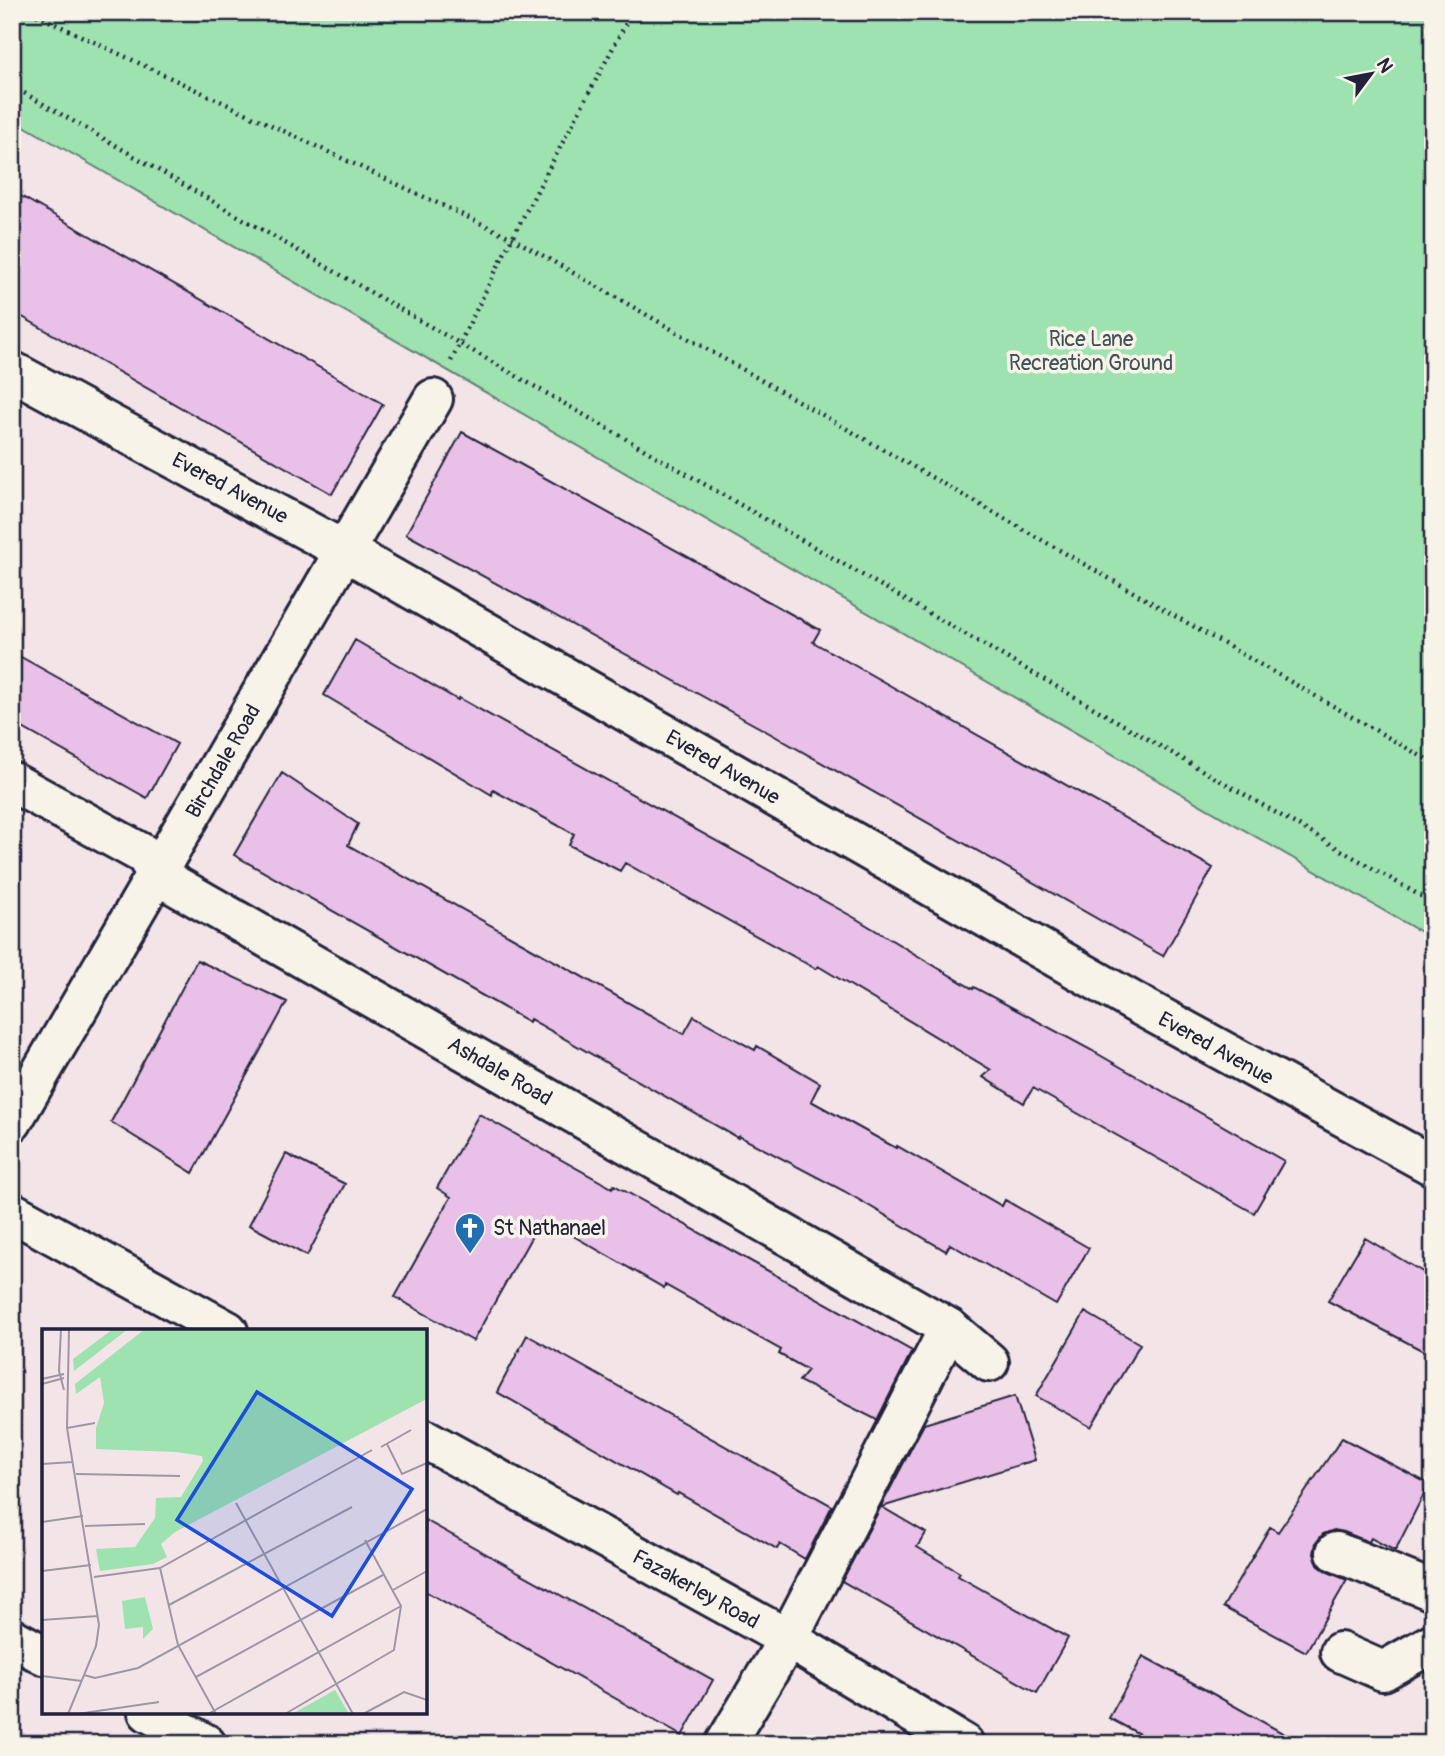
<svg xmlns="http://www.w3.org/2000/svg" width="1445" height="1756" viewBox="0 0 1445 1756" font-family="Pangolin,sans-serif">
	<rect width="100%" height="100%" fill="#f3e4e8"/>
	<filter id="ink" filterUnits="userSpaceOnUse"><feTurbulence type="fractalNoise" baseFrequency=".0143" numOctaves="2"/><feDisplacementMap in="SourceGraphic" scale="14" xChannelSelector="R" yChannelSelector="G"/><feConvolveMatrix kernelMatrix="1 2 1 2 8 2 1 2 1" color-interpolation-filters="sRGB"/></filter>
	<g filter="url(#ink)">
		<path fill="#9de2af" stroke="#608275" stroke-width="2" d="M 12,12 L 1433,12 L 1433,939 L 12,119 Z"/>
		<path fill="#e9c0e8" stroke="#22223b" stroke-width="2" d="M 12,191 L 383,404 L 332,494 L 12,311 Z
			M 462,432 L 820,630 L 813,642 L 1213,868 L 1163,956 L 764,730 L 406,534 Z
			M 355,640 L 458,700 L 459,698 L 855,918 L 973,989 L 974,987 L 1091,1050 L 1284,1161 L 1254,1213 L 1033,1088 L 1024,1103 L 983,1077 L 991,1070 L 818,966 L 816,969 L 625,863 L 620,871 L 569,845 L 574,834 L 493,790 L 492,795 L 324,695 Z
			M 12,652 L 177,744 L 147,798 L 12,722 Z
			M 282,773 L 358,824 L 348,845 L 684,1034 L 694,1016 L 755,1050 L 757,1046 L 820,1083 L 811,1101 L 896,1148 L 897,1146 L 1002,1206 L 1005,1200 L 1089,1248 L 1056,1305 L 950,1244 L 946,1251 L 844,1191 L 739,1136 L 738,1138 L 530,1019 L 529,1022 L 234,855 Z
			M 197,960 L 287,1002 L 193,1173 L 111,1122 Z
			M 479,1114 L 612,1188 L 614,1185 L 912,1351 L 877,1420 L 799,1381 L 808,1370 L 779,1354 L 781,1350 L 665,1285 L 664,1288 L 542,1218 L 473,1341 L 395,1297 L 451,1197 L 437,1188 Z
			M 286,1154 L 345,1184 L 307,1256 L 249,1225 Z
			M 1365,1238 L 1433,1278 L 1433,1356 L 1328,1301 Z
			M 1085,1312 L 1140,1344 L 1091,1427 L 1036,1396 Z
			M 527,1335 L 832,1506 L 805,1559 L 780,1544 L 777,1549 L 678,1493 L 677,1495 L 497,1392 Z
			M 1015,1396 L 1035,1460 L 882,1507 L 926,1533 L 917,1547 L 960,1573 L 958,1576 L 1068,1638 L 1037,1693 L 842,1581 L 924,1424 Z
			M 1342,1438 L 1429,1484 L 1395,1551 L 1371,1538 L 1369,1542 L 1344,1532 L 1334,1530 L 1323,1534 L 1316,1543 L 1314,1554 L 1319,1566 L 1328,1572 L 1347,1580 L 1306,1652 L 1223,1607 L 1270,1527 L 1278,1532 Z
			M 425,1520 L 713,1680 L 682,1736 L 425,1591 Z
			M 1143,1656 L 1206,1690 L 1302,1744 L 1158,1744 L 1109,1718 Z"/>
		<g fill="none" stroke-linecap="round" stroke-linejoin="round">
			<g stroke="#22223b" stroke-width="44">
				<path id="minor" d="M 12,371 L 345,551 L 1139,1005 L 1433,1166
					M 12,782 L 145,855 L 157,875 L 949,1328 L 989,1362
					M 12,1122 L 433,399
					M 12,1212 L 228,1331
					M 425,1439 L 788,1639 L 964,1744
					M 1336,1552 L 1433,1591
					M 12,1638 L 44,1655
					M 1340,1652 L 1383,1671 L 1433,1643
					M 148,1712 L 206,1744
					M 725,1744 L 788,1639 L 949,1328"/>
			</g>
			<path stroke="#22223b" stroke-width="4.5" stroke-dasharray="2 5" stroke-linecap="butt" d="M 30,12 L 512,238 L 1433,763
				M 12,86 L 1433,903
				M 451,361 L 512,238 L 632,12"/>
			<use href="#minor" stroke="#f7f3e8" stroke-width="38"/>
		</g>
	</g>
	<defs>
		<g id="church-pin" transform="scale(1.575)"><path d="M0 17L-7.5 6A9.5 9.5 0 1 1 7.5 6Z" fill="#1f6fb2" stroke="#f7f3e8"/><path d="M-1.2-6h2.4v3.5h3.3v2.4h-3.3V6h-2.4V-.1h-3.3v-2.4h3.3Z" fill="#fff"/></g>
	</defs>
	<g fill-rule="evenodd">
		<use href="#church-pin" x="470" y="1228"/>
	</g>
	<g text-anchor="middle" stroke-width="7" stroke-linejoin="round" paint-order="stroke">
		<g font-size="21" fill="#415258" stroke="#f7f3e8">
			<text x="1091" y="346">Rice Lane<tspan x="1091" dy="24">Recreation Ground</tspan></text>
		</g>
		<g font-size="21" fill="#22223b" stroke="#f7f3e8">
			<text transform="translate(230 488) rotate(28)" y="7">Evered Avenue</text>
			<text transform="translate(223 761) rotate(-60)" y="7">Birchdale Road</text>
			<text transform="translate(723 767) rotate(30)" y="7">Evered Avenue</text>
			<text transform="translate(1216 1048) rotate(29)" y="7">Evered Avenue</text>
			<text transform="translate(500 1071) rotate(30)" y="7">Ashdale Road</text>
			<text transform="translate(696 1589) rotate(29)" y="7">Fazakerley Road</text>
		</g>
		<g font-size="21" fill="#22223b" stroke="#f7f3e8" text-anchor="start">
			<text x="493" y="1235">St Nathanael</text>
		</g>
	</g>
	<g transform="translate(42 1329)">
		<rect width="385" height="385" fill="#f3e4e8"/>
		<path d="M 71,0 L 86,0 L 32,42 L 31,30 ZM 103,0 L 385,0 L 385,75 L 383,71 L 375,75 L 133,203 L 119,215 L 125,228 L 111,235 L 58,242 L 54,220 L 93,218 L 113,189 L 114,169 L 139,168 L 161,132 L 160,127 L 134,123 L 54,120 L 54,99 L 62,74 L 58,48 L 34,65 L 33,55 ZM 103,268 L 111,300 L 101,310 L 101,298 L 83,300 L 80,272 ZM 293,361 L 307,385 L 250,385 Z" fill="#9de2af"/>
		<path fill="none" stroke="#9f96a3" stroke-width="2" d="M 19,0 L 17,42 L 22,61M 0,50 L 22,45M 0,55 L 22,49M 25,99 L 53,94M 345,115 L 360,145 L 385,134M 339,118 L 369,101M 0,135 L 31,133M 34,145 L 138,147M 194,174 L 311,385M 0,193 L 41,187M 43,197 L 103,195M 118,239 L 136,316 L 174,385M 0,242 L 49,236M 52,248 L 118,239 L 330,121M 351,261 L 385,242M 127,276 L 310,178M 0,291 L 56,287M 42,346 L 53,349 L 96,339 L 385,180M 0,347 L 40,352M 154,348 L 341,246M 26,385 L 54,317 L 57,296 L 25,99 L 27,0M 35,385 L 117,373M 166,385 L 359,277M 243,385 L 352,321 L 359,277 L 323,211M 321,385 L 362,363 L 385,371"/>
		<path fill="#1d4ed8" fill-opacity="0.15" stroke="#1d4ed8" stroke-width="3.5" d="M 215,63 L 370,160 L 290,287 L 135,191 Z"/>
		<rect width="385" height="385" fill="none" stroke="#22223b" stroke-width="3.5"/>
	</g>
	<rect width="1445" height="1756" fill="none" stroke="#f7f3e8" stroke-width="42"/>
	<rect x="21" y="21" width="1403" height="1714" fill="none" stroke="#22223b" stroke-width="2.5" filter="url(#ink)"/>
	<g transform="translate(1371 74) rotate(58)" stroke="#f7f3e8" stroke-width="5" paint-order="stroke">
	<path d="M0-5L12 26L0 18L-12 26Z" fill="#22223b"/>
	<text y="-10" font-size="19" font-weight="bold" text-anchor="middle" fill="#22223b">N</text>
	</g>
</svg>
